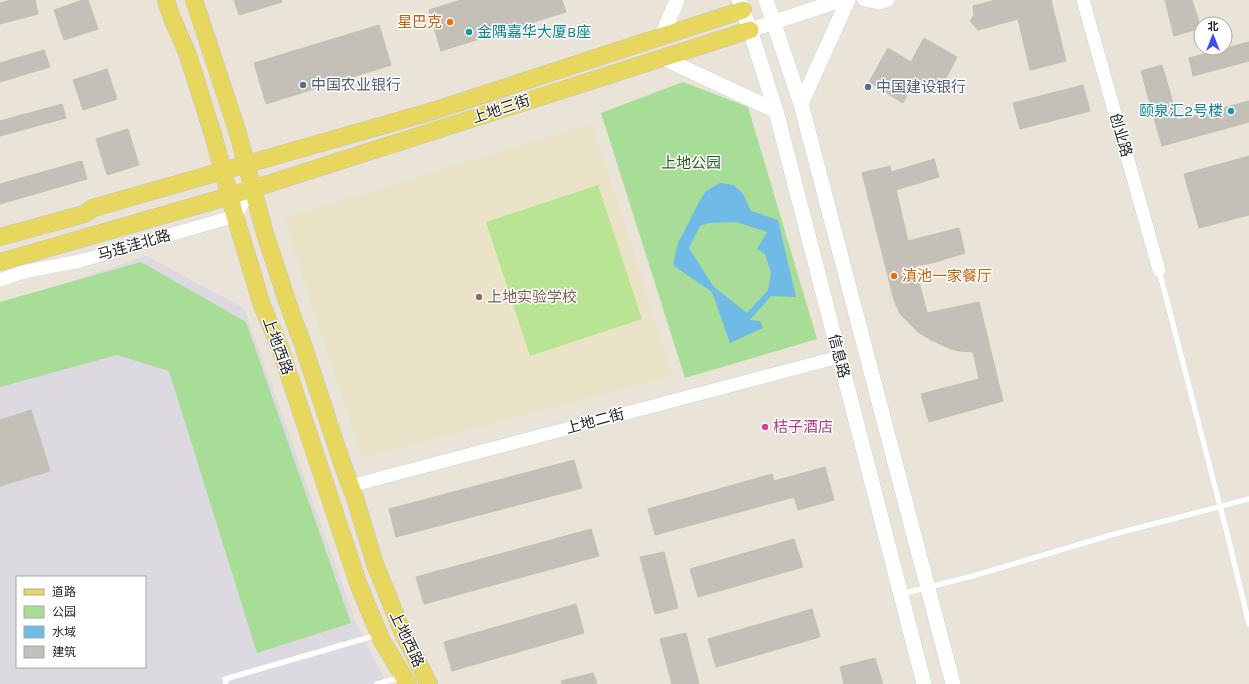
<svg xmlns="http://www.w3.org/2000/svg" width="1249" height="684" viewBox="0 0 1249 684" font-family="Karla,'Noto Sans SC',sans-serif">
	<rect width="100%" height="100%" fill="#e9e3d8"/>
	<path fill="#dcd9e1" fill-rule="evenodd" d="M 146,256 L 244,308 L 356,623 L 387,684 L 0,684 L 0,306 ZM 17,577 L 145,577 L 145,667 L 17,667 Z"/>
	<path fill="#eae3c8" d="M 592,123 L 673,376 L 362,458 L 284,218 Z"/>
	<path fill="#a7dd97" d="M 683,82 L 748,107 L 817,339 L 685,378 L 601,113 Z
		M 141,262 L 246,322 L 351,623 L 257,653 L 169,371 L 117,355 L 0,387 L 0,302 Z"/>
	<path fill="#b9e493" d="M 598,185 L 642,319 L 530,356 L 486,222 Z"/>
	<path fill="#6fbae7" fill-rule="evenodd" d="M 720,183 L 734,185 L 743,194 L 751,211 L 778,220 L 796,297 L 771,296 L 750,320 L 760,321 L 763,328 L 730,343 L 712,292 L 673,265 L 678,243 L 699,202 L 706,191 ZM 736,222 L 767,232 L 757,249 L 765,254 L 771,273 L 768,290 L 747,313 L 713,286 L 689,248 L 700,226 L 709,223 Z"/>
	<path fill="#c4c0b8" stroke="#c3bfb2" d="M 10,0 L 35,0 L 38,14 L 0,24 L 0,3 Z
		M 83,0 L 88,0 L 98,29 L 64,40 L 54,10 Z
		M 234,0 L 281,0 L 282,2 L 239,15 Z
		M 461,0 L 562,0 L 566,12 L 441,51 L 429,10 Z
		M 996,0 L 1051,0 L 1066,61 L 1030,70 L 1018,19 L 978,30 L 970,21 L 974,15 L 973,6 Z
		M 1165,0 L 1192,0 L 1201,28 L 1174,36 Z
		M 379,25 L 391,65 L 266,104 L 254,63 Z
		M 924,38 L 957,57 L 939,92 L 926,84 L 913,83 L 903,103 L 869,82 L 888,48 L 911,62 Z
		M 1249,42 L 1249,61 L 1193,76 L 1189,58 Z
		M 44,50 L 50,67 L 0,82 L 0,63 Z
		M 1162,65 L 1178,120 L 1249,101 L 1249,122 L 1162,146 L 1141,71 Z
		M 107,69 L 117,99 L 83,110 L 73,80 Z
		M 1083,85 L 1090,111 L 1020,129 L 1013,103 Z
		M 62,104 L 66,118 L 0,136 L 0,121 Z
		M 128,129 L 139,165 L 107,175 L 96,139 Z
		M 1249,156 L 1249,215 L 1199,228 L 1184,174 Z
		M 934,159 L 939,177 L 896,190 L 908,241 L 959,228 L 965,253 L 932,263 L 915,266 L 927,313 L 979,302 L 1003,401 L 929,422 L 921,394 L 979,379 L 973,352 L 959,351 L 951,349 L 931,340 L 918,332 L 900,314 L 894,300 L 862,173 L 890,166 L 891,172 Z
		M 82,161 L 87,179 L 0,204 L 0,184 Z
		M 31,410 L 50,471 L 0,486 L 0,420 Z
		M 574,460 L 582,488 L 396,537 L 389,509 Z
		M 825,467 L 834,500 L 798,510 L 794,497 L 655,535 L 648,509 L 772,474 L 774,481 Z
		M 591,529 L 599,556 L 424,604 L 416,577 Z
		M 794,539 L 803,567 L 698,597 L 690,569 Z
		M 664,552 L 678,608 L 655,614 L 640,557 Z
		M 576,604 L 584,633 L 452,671 L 444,642 Z
		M 812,609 L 820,637 L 716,667 L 708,639 Z
		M 686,633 L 699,684 L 672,684 L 660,639 Z
		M 875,658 L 883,684 L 844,684 L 840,667 Z
		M 593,673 L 597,684 L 562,684 L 561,681 Z"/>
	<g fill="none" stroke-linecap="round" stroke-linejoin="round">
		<g stroke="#cecfdf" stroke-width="6">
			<path id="service" d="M 1159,270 L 1228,537 L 1249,624
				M 901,594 L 973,576 L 1111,535 L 1249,499
				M 226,684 L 225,679 L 377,635
				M 377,684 L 402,677"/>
		</g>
		<g stroke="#cecfdf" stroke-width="14">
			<path id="tertiary" d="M 864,0 L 879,3 L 888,0
				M 1083,0 L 1159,270
				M 0,280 L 23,272 L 80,261 L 235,216 L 252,188
				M 350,486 L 839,357"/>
		</g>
		<g stroke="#cecfdf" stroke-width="16">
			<path id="secondary" d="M 739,0 L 750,30 L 776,111 L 924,684
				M 766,0 L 801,104 L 953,684
				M 750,30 L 841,0
				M 662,36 L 677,0
				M 663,58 L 776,111
				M 801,104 L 848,0"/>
		</g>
		<g stroke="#c2c2c2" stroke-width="18">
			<path id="primary" d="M 166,0 L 172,18 L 188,55 L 214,138 L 235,216 L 262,305 L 279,345 L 359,586 L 382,641 L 408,684
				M 194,0 L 237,130 L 264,230 L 288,304 L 303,345 L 342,463 L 355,498 L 375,564 L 402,631 L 429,684
				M 0,237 L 84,214 L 93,208 L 433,111 L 743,10
				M 0,262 L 230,196 L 750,30"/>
		</g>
		<use href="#service" stroke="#fff" stroke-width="5.5"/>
		<use href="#tertiary" stroke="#fff" stroke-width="13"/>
		<use href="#secondary" stroke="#fff" stroke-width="15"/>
		<use href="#primary" stroke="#e8d75e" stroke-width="17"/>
	</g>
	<g fill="#e8710a" stroke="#fff" stroke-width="1.5">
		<circle cx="450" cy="22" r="4"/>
		<circle cx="894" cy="276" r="4"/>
	</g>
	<g fill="#0f9aa8" stroke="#fff" stroke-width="1.5">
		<circle cx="469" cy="32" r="4"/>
		<circle cx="1231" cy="111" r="4"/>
	</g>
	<g fill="#5c6f8a" stroke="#fff" stroke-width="1.5">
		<circle cx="303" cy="85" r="4"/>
		<circle cx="868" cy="87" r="4"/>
	</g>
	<circle fill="#8d6e63" stroke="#fff" stroke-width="1.5" cx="479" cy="297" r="4"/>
	<circle fill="#d1479c" stroke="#fff" stroke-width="1.5" cx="765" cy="427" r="4"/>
	<g text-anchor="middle" stroke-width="3" stroke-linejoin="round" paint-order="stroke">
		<g font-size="15" fill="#c56008" stroke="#fff" text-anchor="end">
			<text x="442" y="27">星巴克</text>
			<text x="902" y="281" text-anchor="start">滇池一家餐厅</text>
		</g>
		<g font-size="15" fill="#0d838f" stroke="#fff" text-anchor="start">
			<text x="477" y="37">金隅嘉华大厦B座</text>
			<text x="1223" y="116" text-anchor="end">颐泉汇2号楼</text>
		</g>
		<g font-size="15" fill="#4e5e75" stroke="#fff" text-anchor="start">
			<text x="311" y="90">中国农业银行</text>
			<text x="876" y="92">中国建设银行</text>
		</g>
		<g font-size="15" fill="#262626" stroke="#fff">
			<text transform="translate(501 109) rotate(-18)" y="5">上地三街</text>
			<text transform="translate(1121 135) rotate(74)" y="5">创业路</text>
			<text transform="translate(134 245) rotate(-16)" y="5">马连洼北路</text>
			<text transform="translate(278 346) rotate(70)" y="5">上地西路</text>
			<text transform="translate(839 356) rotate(76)" y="5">信息路</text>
			<text transform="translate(595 421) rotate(-15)" y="5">上地二街</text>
			<text transform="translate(407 639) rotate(65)" y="5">上地西路</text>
		</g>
		<g font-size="15" fill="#235e1c" stroke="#fff">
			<text x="691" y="168">上地公园</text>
		</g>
		<g font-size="15" fill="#785e54" stroke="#fff" text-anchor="start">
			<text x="487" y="302">上地实验学校</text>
		</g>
		<g font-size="15" fill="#b23c85" stroke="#fff" text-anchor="start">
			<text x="773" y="432">桔子酒店</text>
		</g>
	</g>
	<rect x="16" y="576" width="130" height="92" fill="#ffffff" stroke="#a8a8a8"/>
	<rect x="24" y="589" width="20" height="6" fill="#e8d75e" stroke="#a8a8a8"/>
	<text x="52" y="596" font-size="12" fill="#262626">道路</text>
	<rect x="24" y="606" width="20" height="12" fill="#a7dd97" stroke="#a8a8a8"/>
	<text x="52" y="616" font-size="12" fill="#262626">公园</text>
	<rect x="24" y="626" width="20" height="12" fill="#6fbae7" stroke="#a8a8a8"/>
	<text x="52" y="636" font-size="12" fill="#262626">水域</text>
	<rect x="24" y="646" width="20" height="12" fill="#c4c0b8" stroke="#a8a8a8"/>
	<text x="52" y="656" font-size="12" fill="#262626">建筑</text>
	<g transform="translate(1213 36)"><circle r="19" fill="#ffffff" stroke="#a8a8a8"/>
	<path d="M0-3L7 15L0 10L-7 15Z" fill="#3f4cef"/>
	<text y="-6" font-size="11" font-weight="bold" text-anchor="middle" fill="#262626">北</text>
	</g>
</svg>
